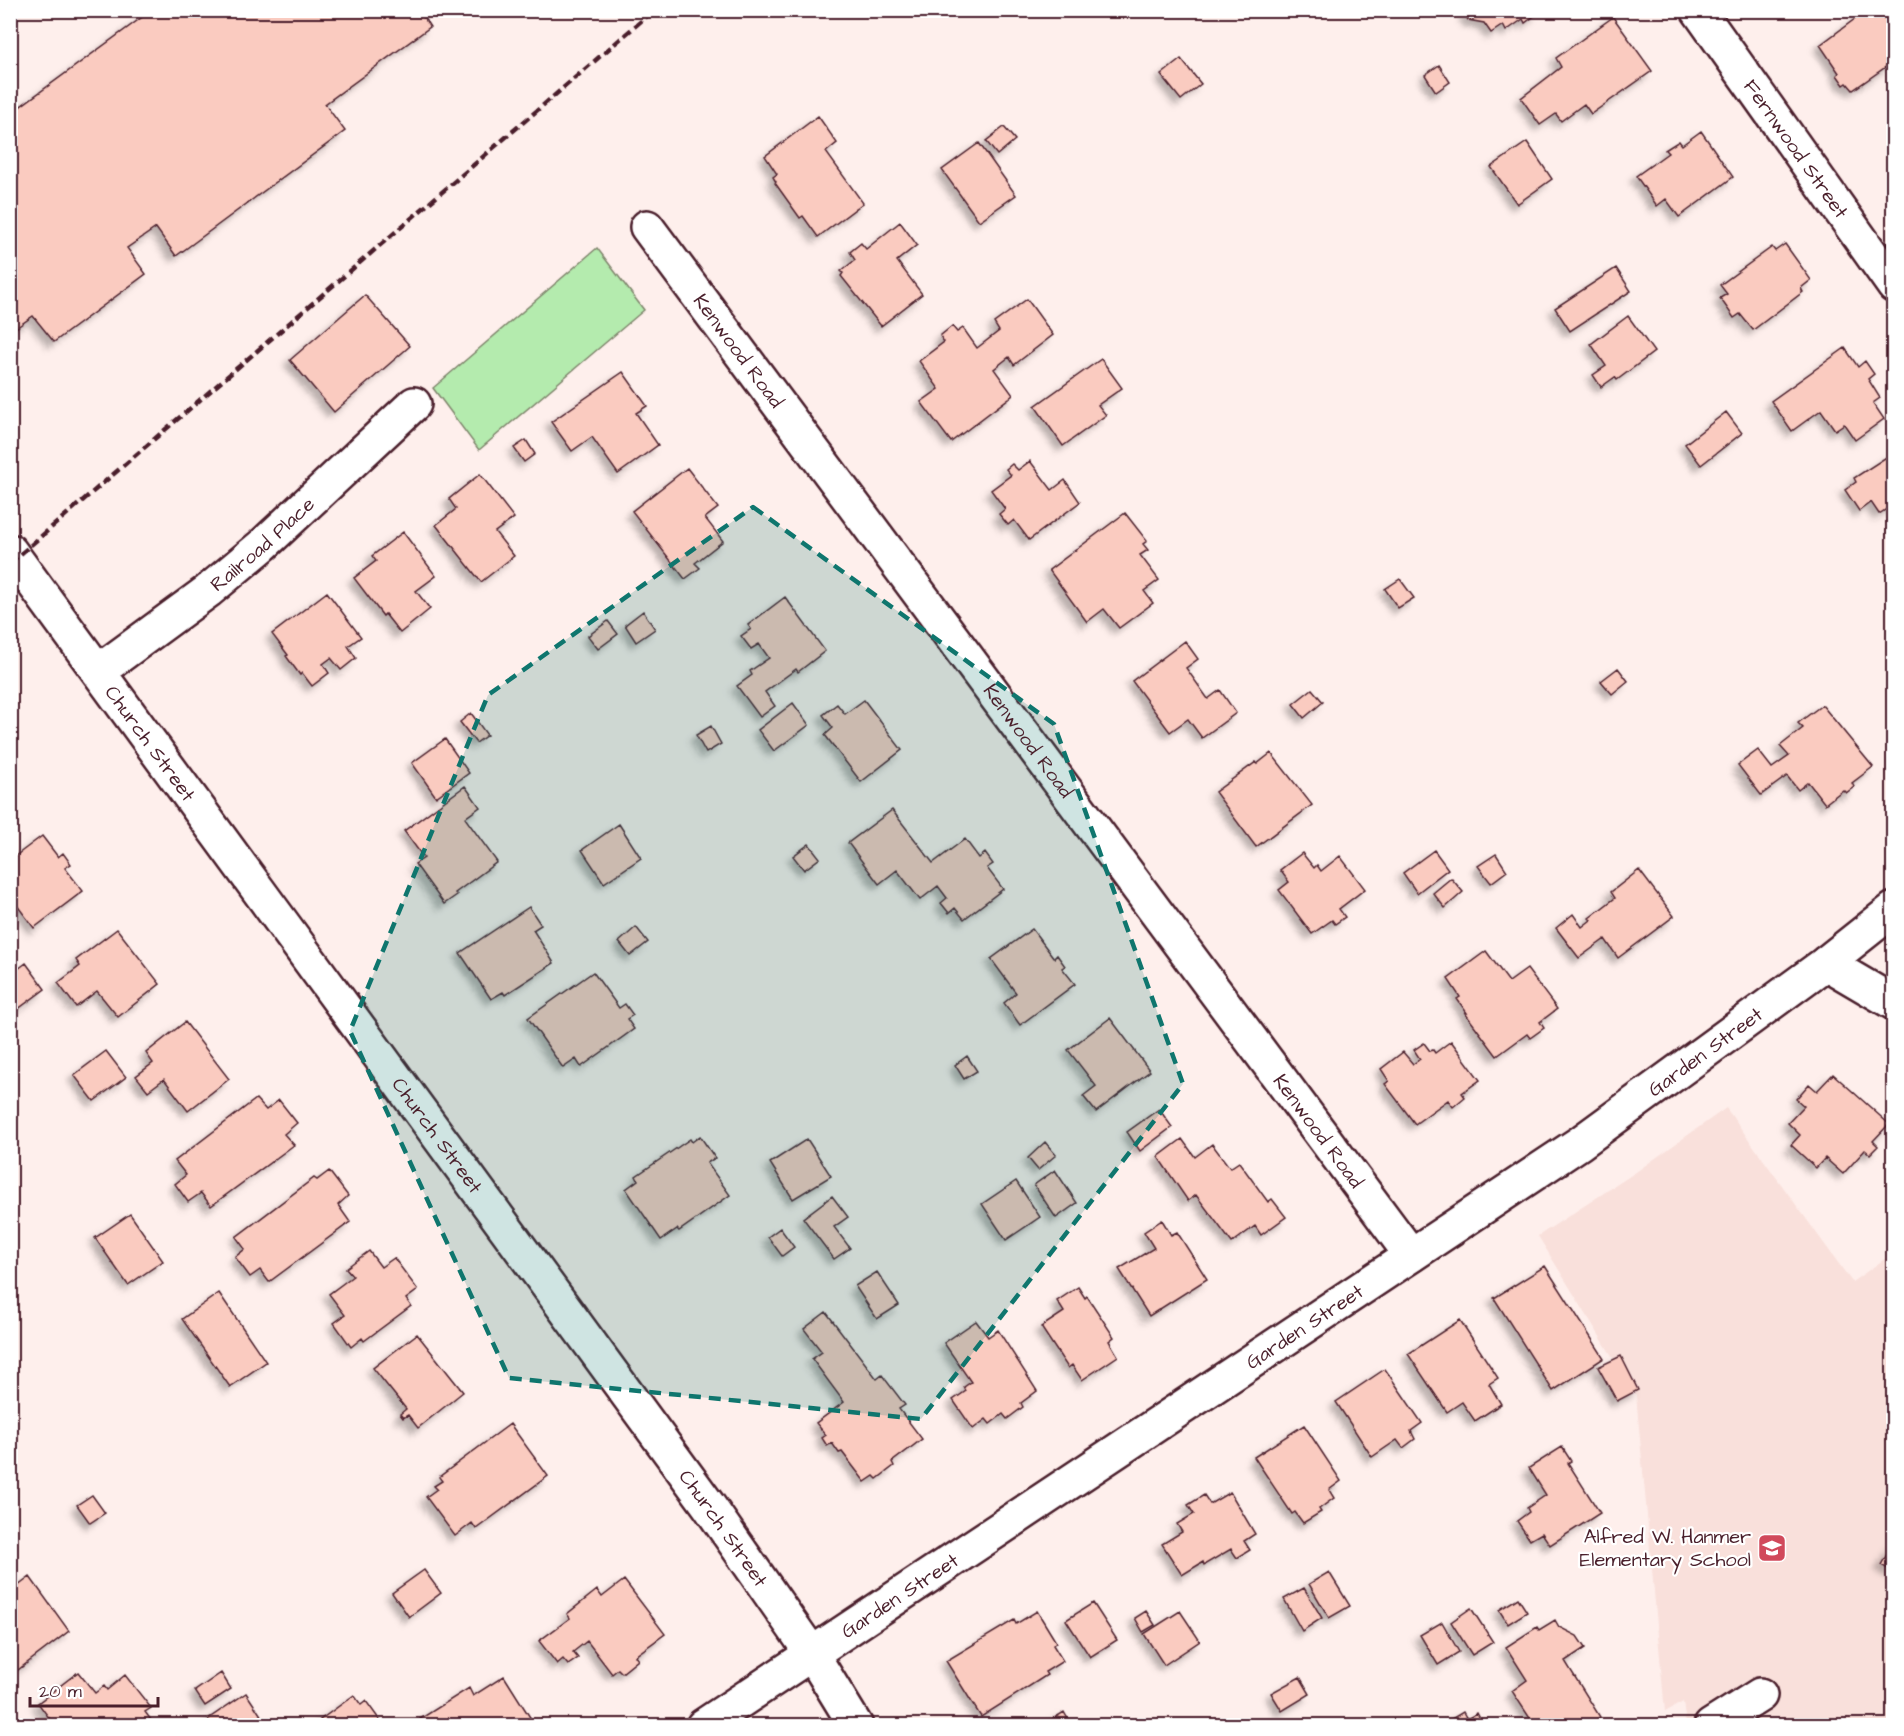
<svg xmlns="http://www.w3.org/2000/svg" width="1904" height="1736" viewBox="0 0 1904 1736" font-family="'Architects Daughter',sans-serif">
	<defs>
		<filter id="shadow"><feDropShadow dx="-5.5" dy="5.5" stdDeviation="3" flood-color="#0004"/></filter>
	</defs>
	<rect width="100%" height="100%" fill="#feefec"/>
	<filter id="ink" filterUnits="userSpaceOnUse"><feTurbulence type="fractalNoise" baseFrequency=".0167" numOctaves="2"/><feDisplacementMap in="SourceGraphic" scale="12" xChannelSelector="R" yChannelSelector="G"/><feConvolveMatrix kernelMatrix="1 2 1 2 8 2 1 2 1" color-interpolation-filters="sRGB"/></filter>
	<g filter="url(#ink)">
		<path fill="#f9e0db" d="M 1726,1108 L 1852,1282 L 1893,1253 L 1893,1725 L 1686,1725 L 1683,1702 L 1665,1712 L 1636,1395 L 1538,1236 L 1636,1172 Z"/>
		<path fill="#b4ebae" stroke="#7f856c" stroke-width="1.5" d="M 597,248 L 644,310 L 479,450 L 433,388 Z"/>
		<path fill="#facbc0" stroke="#4a1f2b" stroke-width="1.5" filter="url(#shadow)" d="M 152,10 L 419,10 L 430,27 L 325,104 L 345,131 L 176,256 L 156,228 L 127,248 L 146,274 L 54,342 L 33,316 L 10,332 L 10,114 Z
			M 1467,10 L 1536,10 L 1538,13 L 1525,23 L 1523,19 L 1506,31 L 1503,25 L 1491,33 L 1484,23 L 1468,20 L 1466,16 Z
			M 1867,10 L 1894,10 L 1894,61 L 1853,90 L 1847,83 L 1844,85 L 1837,75 L 1839,73 L 1820,45 Z
			M 1613,17 L 1652,71 L 1591,114 L 1584,104 L 1561,121 L 1556,114 L 1540,125 L 1521,98 L 1561,67 L 1556,58 Z
			M 1181,59 L 1201,84 L 1181,100 L 1161,75 Z
			M 1439,65 L 1450,82 L 1436,92 L 1425,75 Z
			M 818,116 L 837,143 L 826,152 L 863,203 L 818,237 L 803,216 L 800,218 L 775,183 L 776,182 L 773,177 L 777,174 L 765,156 Z
			M 1004,127 L 1015,140 L 997,155 L 986,141 Z
			M 1701,131 L 1733,177 L 1679,217 L 1666,199 L 1657,206 L 1636,176 L 1668,153 L 1665,150 L 1679,141 L 1682,145 Z
			M 1527,142 L 1552,179 L 1517,204 L 1491,167 Z
			M 979,143 L 1016,195 L 979,221 L 942,170 Z
			M 900,222 L 917,245 L 897,261 L 922,294 L 881,326 L 841,276 L 843,273 L 841,271 L 855,260 L 850,252 L 861,243 L 866,249 Z
			M 1785,244 L 1811,280 L 1801,288 L 1803,292 L 1753,330 L 1740,314 L 1734,318 L 1720,298 L 1727,294 L 1720,285 L 1772,247 L 1775,251 Z
			M 1616,268 L 1631,291 L 1570,331 L 1555,308 Z
			M 365,295 L 410,346 L 334,412 L 290,360 Z
			M 1027,299 L 1053,335 L 1014,365 L 1009,357 L 994,369 L 1013,395 L 951,442 L 921,402 L 939,389 L 919,361 L 944,342 L 940,336 L 952,326 L 957,332 L 963,328 L 977,348 L 999,331 L 994,323 Z
			M 1628,316 L 1654,352 L 1617,380 L 1615,377 L 1601,387 L 1593,375 L 1606,366 L 1591,344 Z
			M 1845,348 L 1858,367 L 1865,361 L 1874,374 L 1868,379 L 1880,398 L 1873,403 L 1884,419 L 1855,440 L 1844,424 L 1835,430 L 1821,410 L 1792,431 L 1771,401 Z
			M 1101,359 L 1122,388 L 1098,405 L 1106,415 L 1063,446 L 1035,406 Z
			M 623,372 L 647,406 L 636,413 L 658,445 L 618,474 L 592,437 L 572,451 L 551,422 Z
			M 1726,412 L 1742,433 L 1701,465 L 1685,444 Z
			M 526,440 L 535,454 L 524,462 L 514,448 Z
			M 1891,454 L 1894,458 L 1894,504 L 1879,514 L 1871,502 L 1859,511 L 1845,490 L 1856,482 L 1854,478 Z
			M 1030,461 L 1052,490 L 1065,480 L 1080,502 L 1029,540 L 1014,520 L 1008,525 L 999,514 L 1005,509 L 991,490 L 1011,475 L 1006,469 L 1012,464 L 1018,470 Z
			M 687,468 L 718,508 L 705,518 L 723,541 L 695,563 L 700,568 L 685,579 L 632,511 Z
			M 480,474 L 514,518 L 495,532 L 514,556 L 481,582 L 436,525 L 456,509 L 449,499 Z
			M 1125,513 L 1147,541 L 1143,544 L 1148,550 L 1140,555 L 1159,580 L 1144,591 L 1153,603 L 1119,628 L 1104,609 L 1087,622 L 1049,570 Z
			M 403,532 L 436,576 L 416,591 L 430,609 L 400,633 L 385,614 L 383,616 L 354,578 L 376,561 L 372,556 Z
			M 1400,579 L 1414,598 L 1398,608 L 1385,589 Z
			M 327,592 L 361,637 L 348,646 L 356,658 L 341,670 L 331,658 L 323,664 L 329,673 L 312,686 L 302,673 L 300,675 L 286,656 L 288,655 L 272,634 Z
			M 785,597 L 825,651 L 798,672 L 796,669 L 765,692 L 775,706 L 760,717 L 737,686 L 752,675 L 750,671 L 769,658 L 759,644 L 751,649 L 741,636 L 751,629 L 748,625 Z
			M 643,611 L 655,629 L 636,642 L 625,625 Z
			M 608,621 L 618,634 L 598,649 L 588,636 Z
			M 1185,641 L 1198,659 L 1186,668 L 1208,699 L 1220,690 L 1236,713 L 1202,738 L 1188,719 L 1170,732 L 1132,681 Z
			M 1618,668 L 1628,681 L 1612,694 L 1601,681 Z
			M 1312,689 L 1323,702 L 1304,718 L 1293,704 Z
			M 864,700 L 902,750 L 861,782 L 825,735 L 833,728 L 823,715 L 837,704 L 845,714 Z
			M 793,703 L 809,725 L 774,751 L 758,730 Z
			M 1822,705 L 1873,767 L 1852,783 L 1854,787 L 1846,793 L 1843,790 L 1825,804 L 1808,782 L 1798,790 L 1787,776 L 1761,795 L 1738,765 L 1758,750 L 1772,768 L 1789,756 L 1780,746 L 1803,728 L 1798,723 Z
			M 471,713 L 487,735 L 476,743 L 460,722 Z
			M 711,726 L 721,744 L 706,753 L 696,735 Z
			M 445,739 L 469,773 L 436,797 L 412,763 Z
			M 1271,753 L 1312,805 L 1256,847 L 1215,792 L 1256,762 L 1257,764 Z
			M 465,786 L 480,807 L 465,818 L 497,862 L 455,893 L 457,895 L 444,904 L 415,864 L 424,858 L 404,831 Z
			M 892,810 L 933,863 L 965,839 L 979,858 L 985,853 L 993,864 L 987,868 L 1003,889 L 964,919 L 955,908 L 949,913 L 941,903 L 947,898 L 938,886 L 920,900 L 897,870 L 879,884 L 848,843 Z
			M 619,824 L 641,858 L 604,883 L 582,850 Z
			M 42,836 L 58,857 L 63,853 L 71,864 L 65,868 L 83,891 L 34,928 L 10,896 L 10,860 Z
			M 809,844 L 820,858 L 804,870 L 793,856 Z
			M 1434,850 L 1448,869 L 1417,893 L 1403,873 Z
			M 1302,853 L 1314,868 L 1317,865 L 1321,871 L 1340,856 L 1365,889 L 1339,909 L 1345,917 L 1335,924 L 1332,920 L 1312,934 L 1279,890 L 1289,882 L 1280,870 Z
			M 1496,854 L 1507,871 L 1491,883 L 1478,866 Z
			M 1639,870 L 1674,916 L 1618,958 L 1605,939 L 1579,958 L 1556,928 L 1573,914 L 1582,927 L 1591,920 L 1589,918 L 1615,898 L 1611,892 Z
			M 1451,878 L 1463,892 L 1445,908 L 1433,893 Z
			M 529,907 L 541,925 L 533,930 L 554,963 L 505,995 L 503,992 L 491,999 L 460,953 Z
			M 636,927 L 648,942 L 630,956 L 619,942 Z
			M 117,929 L 160,984 L 118,1017 L 97,991 L 76,1007 L 58,983 L 80,966 L 76,960 Z
			M 1032,929 L 1054,958 L 1057,955 L 1065,966 L 1062,968 L 1075,984 L 1020,1025 L 1004,1003 L 1016,993 L 991,959 Z
			M 1486,951 L 1509,982 L 1527,969 L 1557,1009 L 1540,1022 L 1544,1028 L 1530,1038 L 1527,1034 L 1497,1056 L 1465,1013 L 1467,1013 L 1457,999 L 1460,997 L 1448,979 Z
			M 26,963 L 45,989 L 10,1015 L 10,975 Z
			M 593,972 L 619,1008 L 625,1004 L 633,1015 L 627,1019 L 634,1029 L 581,1067 L 576,1059 L 563,1068 L 528,1018 Z
			M 1110,1018 L 1150,1071 L 1096,1112 L 1083,1096 L 1096,1086 L 1068,1050 Z
			M 185,1022 L 229,1079 L 188,1111 L 164,1079 L 148,1091 L 136,1076 L 153,1063 L 146,1053 Z
			M 1451,1041 L 1480,1080 L 1462,1093 L 1465,1097 L 1453,1107 L 1448,1100 L 1415,1124 L 1385,1084 L 1389,1081 L 1381,1069 L 1403,1052 L 1413,1064 L 1420,1059 L 1414,1050 L 1424,1043 L 1430,1051 L 1433,1050 L 1435,1053 Z
			M 106,1051 L 126,1077 L 94,1101 L 74,1075 Z
			M 967,1056 L 977,1071 L 964,1079 L 955,1065 Z
			M 1833,1074 L 1889,1124 L 1873,1141 L 1878,1146 L 1870,1154 L 1865,1150 L 1843,1174 L 1825,1158 L 1816,1168 L 1791,1145 L 1800,1135 L 1788,1123 L 1804,1106 L 1796,1099 L 1809,1084 L 1817,1091 Z
			M 256,1099 L 266,1110 L 279,1100 L 297,1123 L 284,1134 L 294,1145 L 211,1206 L 201,1193 L 188,1202 L 175,1184 L 186,1175 L 175,1161 Z
			M 1159,1109 L 1172,1127 L 1140,1151 L 1127,1132 Z
			M 700,1136 L 715,1158 L 707,1163 L 730,1195 L 679,1231 L 677,1229 L 661,1240 L 626,1189 L 638,1180 L 636,1176 L 690,1139 L 692,1142 Z
			M 807,1139 L 831,1176 L 793,1199 L 770,1163 Z
			M 1182,1139 L 1195,1157 L 1212,1144 L 1230,1168 L 1239,1162 L 1268,1202 L 1272,1199 L 1286,1217 L 1261,1235 L 1255,1226 L 1232,1243 L 1196,1195 L 1188,1201 L 1158,1157 Z
			M 1045,1142 L 1056,1155 L 1038,1170 L 1028,1158 Z
			M 1055,1170 L 1077,1203 L 1056,1218 L 1034,1185 Z
			M 329,1171 L 348,1196 L 338,1205 L 350,1222 L 269,1282 L 260,1270 L 250,1277 L 235,1257 L 245,1249 L 236,1237 L 314,1178 L 317,1180 Z
			M 1016,1181 L 1040,1217 L 1006,1240 L 982,1204 Z
			M 832,1196 L 848,1217 L 834,1227 L 850,1248 L 834,1259 L 803,1218 Z
			M 130,1214 L 163,1261 L 128,1285 L 95,1238 Z
			M 1162,1220 L 1171,1235 L 1177,1232 L 1207,1279 L 1149,1316 L 1119,1269 L 1154,1248 L 1144,1232 Z
			M 780,1228 L 794,1247 L 782,1256 L 768,1237 Z
			M 369,1251 L 381,1267 L 394,1258 L 418,1290 L 406,1299 L 411,1306 L 364,1341 L 362,1338 L 351,1347 L 334,1323 L 345,1315 L 329,1294 L 353,1276 L 346,1268 Z
			M 1545,1266 L 1604,1358 L 1553,1391 L 1494,1298 Z
			M 877,1272 L 899,1305 L 877,1319 L 855,1286 Z
			M 1078,1287 L 1085,1298 L 1087,1296 L 1114,1337 L 1109,1341 L 1118,1356 L 1082,1380 L 1072,1365 L 1068,1368 L 1041,1327 L 1064,1312 L 1057,1301 Z
			M 219,1293 L 266,1362 L 230,1387 L 182,1319 Z
			M 826,1312 L 877,1379 L 882,1375 L 905,1405 L 899,1409 L 922,1439 L 892,1462 L 894,1466 L 877,1479 L 874,1476 L 865,1482 L 842,1452 L 839,1453 L 832,1443 L 827,1446 L 822,1438 L 826,1435 L 816,1423 L 844,1402 L 812,1359 L 822,1352 L 804,1329 Z
			M 1460,1320 L 1498,1378 L 1489,1384 L 1501,1404 L 1475,1421 L 1462,1402 L 1447,1412 L 1408,1354 Z
			M 976,1321 L 988,1337 L 998,1330 L 1037,1391 L 1021,1403 L 1023,1407 L 1007,1419 L 1003,1414 L 990,1424 L 986,1419 L 973,1429 L 953,1400 L 966,1391 L 964,1387 L 971,1382 L 944,1343 Z
			M 417,1334 L 463,1392 L 418,1428 L 408,1415 L 403,1418 L 400,1414 L 406,1409 L 373,1368 Z
			M 1621,1356 L 1638,1390 L 1617,1401 L 1598,1367 Z
			M 1385,1369 L 1422,1423 L 1411,1431 L 1415,1439 L 1403,1448 L 1397,1440 L 1372,1457 L 1336,1402 Z
			M 510,1424 L 548,1476 L 476,1529 L 472,1523 L 455,1536 L 426,1497 L 437,1489 L 434,1486 L 442,1481 L 439,1477 Z
			M 1304,1425 L 1341,1481 L 1329,1490 L 1334,1498 L 1319,1509 L 1321,1512 L 1303,1523 L 1295,1512 L 1292,1514 L 1254,1457 Z
			M 1562,1447 L 1571,1461 L 1568,1463 L 1600,1513 L 1550,1545 L 1542,1533 L 1530,1540 L 1517,1521 L 1529,1512 L 1527,1508 L 1546,1495 L 1529,1468 Z
			M 1230,1492 L 1255,1534 L 1244,1541 L 1250,1550 L 1237,1558 L 1231,1549 L 1204,1565 L 1203,1562 L 1182,1575 L 1162,1544 L 1182,1532 L 1177,1524 L 1194,1514 L 1188,1505 L 1204,1495 L 1210,1504 Z
			M 92,1495 L 105,1513 L 90,1523 L 77,1505 Z
			M 1894,1542 L 1894,1572 L 1881,1565 Z
			M 424,1570 L 441,1593 L 409,1617 L 392,1593 Z
			M 1329,1572 L 1350,1606 L 1329,1618 L 1309,1584 Z
			M 30,1577 L 69,1631 L 10,1676 L 10,1585 L 14,1589 Z
			M 624,1580 L 665,1634 L 635,1656 L 638,1660 L 622,1673 L 618,1669 L 612,1674 L 587,1641 L 573,1652 L 578,1658 L 568,1665 L 563,1659 L 557,1664 L 539,1641 L 570,1618 L 567,1614 L 597,1590 L 602,1597 Z
			M 1304,1588 L 1322,1618 L 1302,1631 L 1284,1599 Z
			M 1518,1598 L 1527,1612 L 1508,1624 L 1499,1610 Z
			M 1093,1603 L 1117,1640 L 1090,1657 L 1066,1620 Z
			M 1471,1608 L 1493,1642 L 1472,1655 L 1451,1622 Z
			M 1037,1611 L 1056,1642 L 1053,1645 L 1063,1661 L 1045,1672 L 1047,1675 L 981,1717 L 946,1661 L 1014,1620 L 1016,1624 Z
			M 1146,1611 L 1155,1625 L 1143,1632 L 1135,1618 Z
			M 1180,1611 L 1200,1641 L 1164,1665 L 1144,1634 Z
			M 1555,1620 L 1559,1627 L 1577,1636 L 1585,1648 L 1565,1661 L 1600,1717 L 1587,1726 L 1535,1726 L 1512,1691 L 1527,1680 L 1506,1647 L 1537,1627 L 1539,1630 Z
			M 1442,1622 L 1459,1652 L 1438,1665 L 1420,1635 Z
			M 78,1672 L 95,1693 L 104,1686 L 107,1690 L 125,1675 L 151,1708 L 145,1712 L 151,1720 L 144,1726 L 55,1726 L 38,1703 Z
			M 221,1673 L 231,1689 L 205,1706 L 195,1691 Z
			M 504,1676 L 533,1722 L 527,1726 L 424,1726 L 420,1719 L 469,1688 L 473,1696 Z
			M 1300,1677 L 1310,1694 L 1282,1711 L 1271,1693 Z
			M 246,1693 L 268,1726 L 213,1726 L 208,1719 Z
			M 354,1695 L 361,1705 L 366,1701 L 384,1726 L 324,1726 L 320,1720 Z
			M 1064,1712 L 1072,1726 L 1041,1726 Z
			M 1463,1712 L 1467,1719 L 1477,1713 L 1484,1726 L 1451,1726 L 1448,1721 Z"/>
		<g fill="none" stroke-linecap="round" stroke-linejoin="round">
			<g stroke="#4a1f2b" stroke-width="38">
				<g id="minor">
					<path id="s1" d="M 1698,10 L 1894,286"/>
					<path id="s2" d="M 647,227 L 1411,1255"/>
					<path id="s3" d="M 99,671 L 208,591 L 263,545 L 414,404"/>
					<path d="M 1826,963 L 1894,1003"/>
					<path id="s4" d="M 703,1726 L 1580,1143 L 1826,963 L 1894,909"/>
					<path d="M 1711,1726 L 1760,1695"/>
				</g>
			</g>
			<g stroke="#4a1f2b" stroke-width="38">
				<g id="tertiary">
					<path id="s5" d="M 10,551 L 709,1506 L 812,1654 L 856,1726"/>
				</g>
			</g>
			<use href="#minor" stroke="#fff" stroke-width="33"/>
			<use href="#tertiary" stroke="#fff" stroke-width="33"/>
			<path stroke="#4a1f2b" stroke-width="4.5" stroke-dasharray="9 4.5" stroke-linecap="butt" d="M 10,563 L 654,10"/>
		</g>
	</g>
	<path fill="#0f766e" fill-opacity="0.2" stroke="#0f766e" stroke-width="4.5" stroke-dasharray="12 8" stroke-linejoin="round" d="M 753,507 L 1054,724 L 1183,1084 L 921,1419 L 509,1378 L 350,1031 L 488,695 Z"/>
	<defs>
		<g id="school-square" transform="scale(1.5)"><rect x="-9" y="-9" width="18" height="18" rx="4" fill="#d1495b" stroke="#fff"/><path d="M0-5L7-2L0 1L-7-2ZM-4 1L0 2.5L4 1V4Q0 6-4 4Z" fill="#fff"/></g>
	</defs>
	<g fill-rule="evenodd">
		<use href="#school-square" x="1772" y="1548"/>
	</g>
	<g text-anchor="middle" stroke-width="4.5" stroke-linejoin="round" paint-order="stroke">
		<g font-size="20" fill="#4a1f2b" stroke="#fff">
			<text dy="7" stroke="none"><textPath href="#s1" startOffset="170">Fernwood Street</textPath></text>
			<text dy="7" stroke="none"><textPath href="#s2" startOffset="154">Kenwood Road</textPath></text>
			<text dy="7" stroke="none"><textPath href="#s3" startOffset="207">Railroad Place</textPath></text>
			<text dy="7" stroke="none"><textPath href="#s2" startOffset="640">Kenwood Road</textPath></text>
			<text dy="7" stroke="none"><textPath href="#s5" startOffset="238">Church Street</textPath></text>
			<text dy="7" stroke="none"><textPath href="#s4" startOffset="1208">Garden Street</textPath></text>
			<text dy="7" stroke="none"><textPath href="#s2" startOffset="1126">Kenwood Road</textPath></text>
			<text dy="7" stroke="none"><textPath href="#s5" startOffset="724">Church Street</textPath></text>
			<text dy="7" stroke="none"><textPath href="#s4" startOffset="722">Garden Street</textPath></text>
			<text dy="7" stroke="none"><textPath href="#s5" startOffset="1210">Church Street</textPath></text>
			<text dy="7" stroke="none"><textPath href="#s4" startOffset="236">Garden Street</textPath></text>
		</g>
		<g font-size="20" fill="#4a1f2b" stroke="#fff" text-anchor="end">
			<text x="1751" y="1543">Alfred W. Hanmer<tspan x="1751" dy="23">Elementary School</tspan></text>
		</g>
	</g>
	<rect width="1904" height="1736" fill="none" stroke="#fff" stroke-width="36"/>
	<rect x="18" y="18" width="1868" height="1700" fill="none" stroke="#4a1f2b" stroke-width="2" filter="url(#ink)"/>
	<path d="M30 1697v9h128v-9" fill="none" stroke="#4a1f2b" stroke-width="3"/>
	<text x="39" y="1697" font-size="18" fill="#4a1f2b" stroke="#ffffff" stroke-width="4.5" paint-order="stroke">20 m</text>
</svg>
